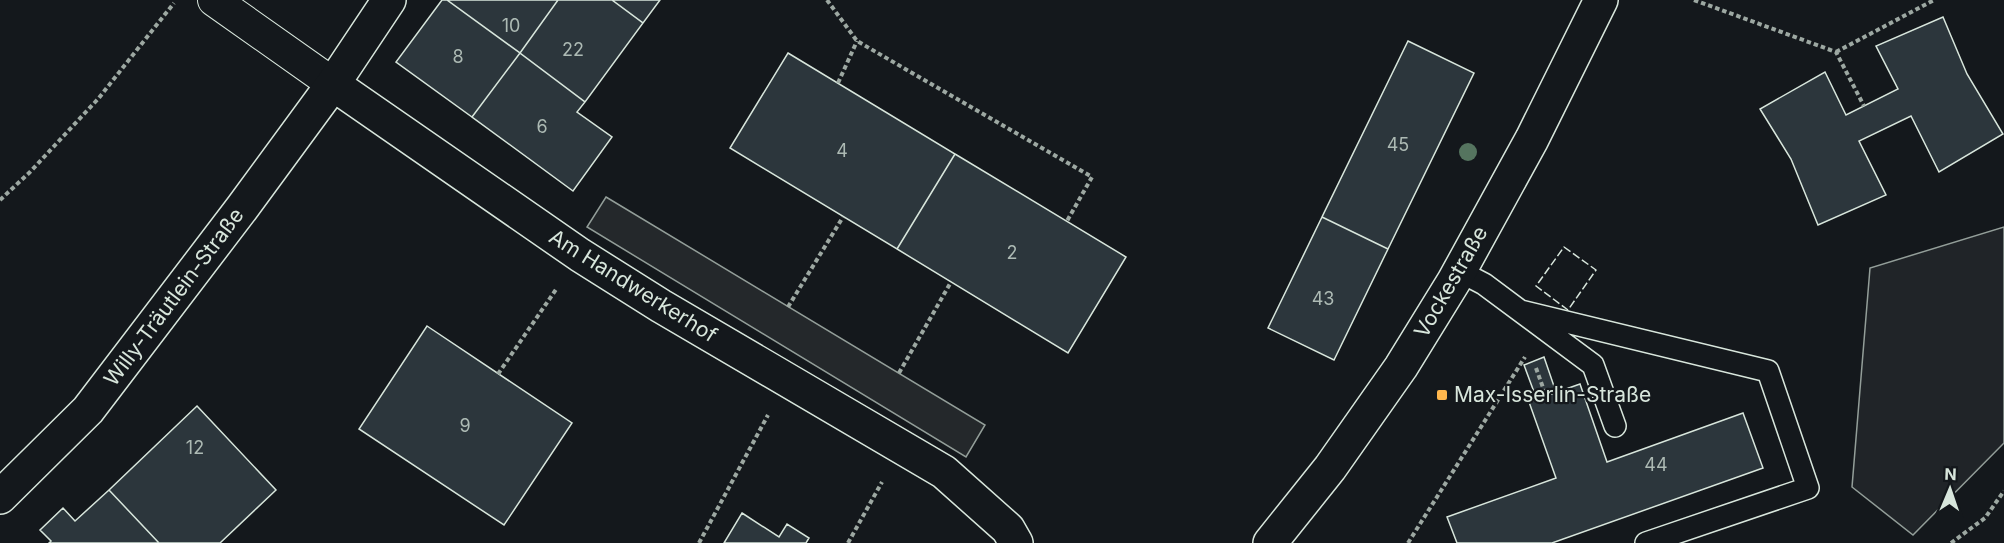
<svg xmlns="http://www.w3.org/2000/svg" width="2004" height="543" viewBox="0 0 2004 543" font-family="Inter,sans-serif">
	<rect width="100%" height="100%" fill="#14181c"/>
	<path fill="#202428" stroke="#939e99" stroke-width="1.5" d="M 2004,227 L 2004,443 L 1913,535 L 1852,487 L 1870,268 Z"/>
	<path fill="#24282b" stroke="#939e99" stroke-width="1.5" d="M 606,197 L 985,425 L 966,457 L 587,227 Z"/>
	<path fill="#2c363c" stroke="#d8e6dc" stroke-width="1.5" d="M 442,0 L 447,0 L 520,53 L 472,117 L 396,62 Z
		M 447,0 L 558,0 L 520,53 Z
		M 558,0 L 612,0 L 643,23 L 585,102 L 520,53 Z
		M 612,0 L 660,0 L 643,23 Z
		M 1943,17 L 1967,74 L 2003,134 L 1939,172 L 1911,116 L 1859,141 L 1886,195 L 1818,225 L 1791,159 L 1760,109 L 1825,72 L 1846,115 L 1898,89 L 1876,46 Z
		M 1408,41 L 1474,73 L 1388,249 L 1322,217 Z
		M 520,53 L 585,102 L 577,112 L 612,137 L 573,191 L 472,117 Z
		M 788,53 L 955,154 L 897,249 L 730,148 Z
		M 955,154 L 1126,257 L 1068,353 L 897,249 Z
		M 1322,217 L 1388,249 L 1334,360 L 1268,328 Z
		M 427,326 L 572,423 L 504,525 L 359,429 Z
		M 1544,357 L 1556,392 L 1537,400 L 1524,365 Z
		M 1580,384 L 1607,462 L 1743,413 L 1763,468 L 1552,543 L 1457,543 L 1447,517 L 1556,478 L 1529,402 Z
		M 197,406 L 276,490 L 220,543 L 159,543 L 109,490 Z
		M 109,490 L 159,543 L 49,543 L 51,541 L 40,530 L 63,508 L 75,521 Z
		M 742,513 L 779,537 L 787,524 L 809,538 L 806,543 L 724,543 Z"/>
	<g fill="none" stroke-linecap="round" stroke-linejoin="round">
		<g stroke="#d8e6dc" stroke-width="24">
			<path id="service" d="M 1459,271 L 1484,284 L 1593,365 L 1615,426
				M 1521,311 L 1768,371 L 1808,488 L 1646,543"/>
		</g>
		<g stroke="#d8e6dc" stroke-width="34">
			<path id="pedestrian" d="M 214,0 L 333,84"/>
		</g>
		<g stroke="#d8e6dc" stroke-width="36">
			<path id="minor" d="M 333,84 L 580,255 L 661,306 L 944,472 L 1008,529 L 1016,543
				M 0,497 L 88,410 L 242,208 L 333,84 L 389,0"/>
		</g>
		<g stroke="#d8e6dc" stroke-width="36">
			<path id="secondary" d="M 1270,543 L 1330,468 L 1401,367 L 1454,281 L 1532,139 L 1601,0"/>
		</g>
		<path stroke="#9da8a2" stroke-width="4" stroke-dasharray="4.5 3" stroke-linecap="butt" d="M 827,0 L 857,41 L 1092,177 L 1067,221
			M 1694,0 L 1836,52 L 1864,106
			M 1836,52 L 1934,0
			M 838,83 L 857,41
			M 0,200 L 30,172 L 98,99 L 174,3
			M 788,307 L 843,217
			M 1536,368 L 1546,396
			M 899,373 L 951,282
			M 498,374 L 557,288
			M 699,543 L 768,415
			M 848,543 L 882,482
			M 1408,543 L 1525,357
			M 1951,543 L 1985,518 L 2004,491"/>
		<use href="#service" stroke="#14181c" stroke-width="21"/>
		<use href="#pedestrian" stroke="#14181c" stroke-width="32"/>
		<use href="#minor" stroke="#14181c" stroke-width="33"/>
		<use href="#secondary" stroke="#14181c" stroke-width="33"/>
		<path stroke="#d8e6dc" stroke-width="1.5" stroke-dasharray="8 3" stroke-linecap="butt" d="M 1564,247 L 1596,270 L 1568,310 L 1536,286 Z"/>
	</g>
	<circle fill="#55745f" cx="1468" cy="152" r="9"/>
	<rect fill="#ffb74d" stroke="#14181c" stroke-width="2" x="1436" y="389" width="12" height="12" rx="3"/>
	<g text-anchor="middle" stroke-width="4.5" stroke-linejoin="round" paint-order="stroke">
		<g font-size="18" fill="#adbab4">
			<text x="511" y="32">10</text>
			<text x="573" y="56">22</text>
			<text x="458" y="63">8</text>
			<text x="542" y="133">6</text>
			<text x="1398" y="151">45</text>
			<text x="842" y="157">4</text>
			<text x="1012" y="259">2</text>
			<text x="1323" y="305">43</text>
			<text x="465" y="432">9</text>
			<text x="195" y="454">12</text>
			<text x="1656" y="471">44</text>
		</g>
		<g font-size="21" fill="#d8e6dc" stroke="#14181c">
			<text transform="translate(1451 282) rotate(-60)" y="7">Vockestraße</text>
			<text transform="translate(633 286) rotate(32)" y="7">Am Handwerkerhof</text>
			<text transform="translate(174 297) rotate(-53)" y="7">Willy-Träutlein-Straße</text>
		</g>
		<g font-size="21" fill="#d8e6dc" stroke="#14181c" text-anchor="start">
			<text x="1454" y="402">Max-Isserlin-Straße</text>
		</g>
	</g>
	<g transform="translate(1950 489) rotate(2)" stroke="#14181c" stroke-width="4.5" paint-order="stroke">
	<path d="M0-4.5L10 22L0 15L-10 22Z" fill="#d8e6dc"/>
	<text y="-9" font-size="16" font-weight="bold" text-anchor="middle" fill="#d8e6dc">N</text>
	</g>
</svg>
